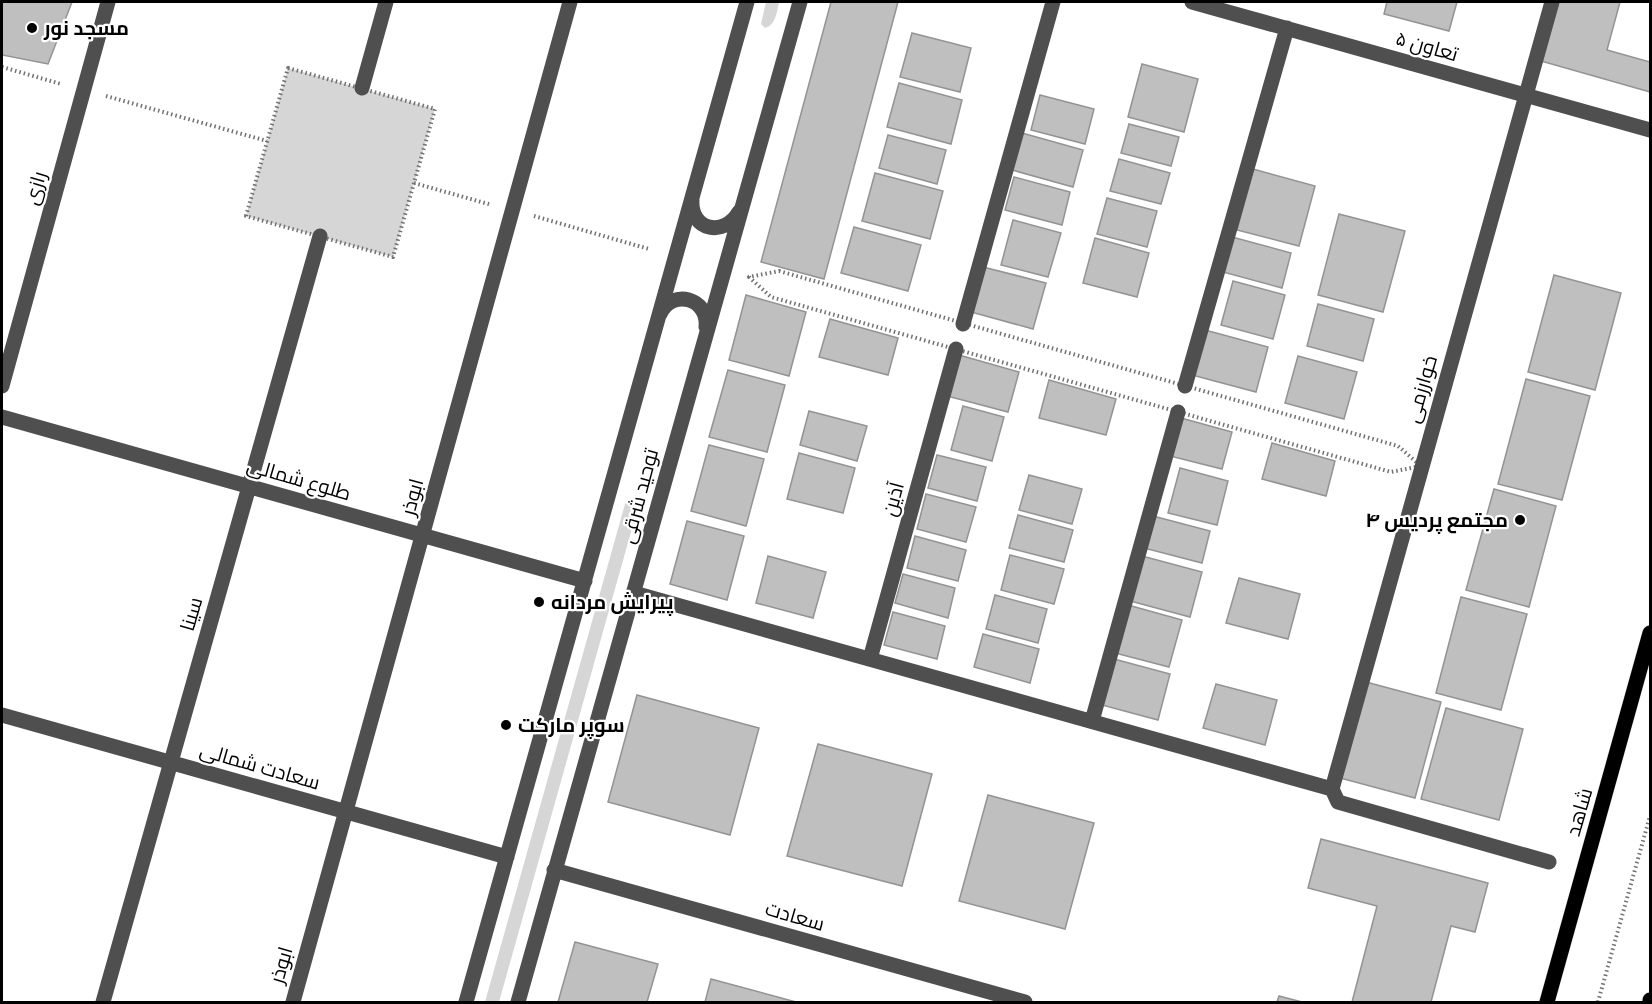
<svg xmlns="http://www.w3.org/2000/svg" width="1652" height="1004" viewBox="0 0 1652 1004" font-family="'Exo 2',Cairo,sans-serif">
	<rect width="100%" height="100%" fill="#fff"/>
	<path fill="#d6d6d6" d="M 766,2 L 779,2 C 777,11 776,25 765,28 L 761,24 Z
		M 288,68 L 435,109 L 393,257 L 246,216 Z
		M 633,499 L 637,502 L 638,507 L 499,1002 L 485,1002 L 625,504 L 628,500 Z"/>
	<path fill="#bfbfbf" stroke="#939393" stroke-width="1.5" d="M 2,2 L 72,2 L 48,64 L 2,55 Z
		M 831,2 L 898,2 L 824,279 L 761,262 Z
		M 1387,2 L 1457,2 L 1449,31 L 1384,14 Z
		M 1559,2 L 1620,2 L 1607,50 L 1650,62 L 1650,92 L 1541,61 Z
		M 912,33 L 971,48 L 960,92 L 900,77 Z
		M 1142,64 L 1198,79 L 1184,132 L 1128,117 Z
		M 899,83 L 962,100 L 951,144 L 887,127 Z
		M 1040,95 L 1094,109 L 1085,144 L 1031,130 Z
		M 1129,124 L 1179,137 L 1171,166 L 1121,153 Z
		M 1022,133 L 1083,150 L 1073,187 L 1012,170 Z
		M 888,135 L 946,150 L 937,184 L 879,168 Z
		M 1119,159 L 1170,173 L 1161,204 L 1110,191 Z
		M 1253,169 L 1315,186 L 1299,246 L 1237,230 Z
		M 875,173 L 943,191 L 930,239 L 862,221 Z
		M 1014,177 L 1070,192 L 1062,225 L 1005,210 Z
		M 1107,198 L 1157,211 L 1147,247 L 1097,234 Z
		M 1339,214 L 1405,231 L 1383,312 L 1318,295 Z
		M 1013,220 L 1061,233 L 1048,277 L 1001,265 Z
		M 854,227 L 921,245 L 908,291 L 841,273 Z
		M 1232,237 L 1291,253 L 1282,288 L 1223,272 Z
		M 1095,238 L 1149,253 L 1137,297 L 1083,283 Z
		M 983,267 L 1046,283 L 1033,329 L 971,312 Z
		M 1554,275 L 1621,293 L 1595,390 L 1528,372 Z
		M 1233,281 L 1285,295 L 1273,339 L 1221,325 Z
		M 746,295 L 806,312 L 789,376 L 729,360 Z
		M 1318,304 L 1374,319 L 1363,361 L 1307,346 Z
		M 830,319 L 898,338 L 888,375 L 819,357 Z
		M 1205,330 L 1268,347 L 1256,392 L 1192,375 Z
		M 959,355 L 1019,372 L 1008,412 L 947,396 Z
		M 1298,356 L 1357,372 L 1344,419 L 1285,403 Z
		M 728,370 L 785,385 L 767,452 L 709,437 Z
		M 1526,379 L 1590,396 L 1562,500 L 1498,484 Z
		M 1049,380 L 1116,399 L 1106,435 L 1039,418 Z
		M 963,406 L 1004,417 L 992,461 L 951,450 Z
		M 809,411 L 867,426 L 857,461 L 800,445 Z
		M 1181,418 L 1232,432 L 1222,469 L 1170,456 Z
		M 1272,443 L 1335,461 L 1326,496 L 1262,479 Z
		M 709,445 L 764,459 L 746,526 L 691,511 Z
		M 799,453 L 855,468 L 843,513 L 787,499 Z
		M 937,455 L 986,467 L 977,501 L 928,488 Z
		M 1180,468 L 1228,481 L 1217,525 L 1168,513 Z
		M 1029,475 L 1082,489 L 1072,524 L 1019,510 Z
		M 1494,489 L 1556,506 L 1529,607 L 1466,590 Z
		M 926,494 L 976,507 L 966,542 L 917,529 Z
		M 1018,515 L 1073,530 L 1064,562 L 1009,548 Z
		M 1153,516 L 1210,531 L 1202,563 L 1144,548 Z
		M 687,521 L 744,536 L 727,600 L 670,584 Z
		M 915,536 L 966,550 L 958,581 L 907,568 Z
		M 1010,555 L 1064,569 L 1054,604 L 1001,590 Z
		M 768,556 L 826,572 L 813,618 L 756,603 Z
		M 1142,556 L 1202,572 L 1190,617 L 1130,601 Z
		M 903,574 L 955,588 L 948,618 L 895,603 Z
		M 1239,578 L 1300,594 L 1288,639 L 1226,623 Z
		M 995,595 L 1047,609 L 1038,643 L 986,629 Z
		M 1461,597 L 1527,614 L 1501,710 L 1436,693 Z
		M 1128,605 L 1182,620 L 1169,667 L 1115,653 Z
		M 893,612 L 945,626 L 937,659 L 884,645 Z
		M 983,634 L 1039,649 L 1030,683 L 974,667 Z
		M 1114,659 L 1170,674 L 1158,720 L 1102,705 Z
		M 1366,682 L 1441,702 L 1415,798 L 1340,778 Z
		M 1216,684 L 1277,700 L 1265,745 L 1203,728 Z
		M 637,695 L 759,728 L 730,835 L 608,802 Z
		M 1446,708 L 1523,729 L 1499,820 L 1421,799 Z
		M 818,744 L 932,774 L 902,886 L 787,856 Z
		M 988,795 L 1094,823 L 1065,929 L 959,901 Z
		M 1321,839 L 1488,883 L 1475,932 L 1451,926 L 1431,1002 L 1352,1002 L 1377,906 L 1308,888 Z
		M 575,942 L 658,964 L 647,1002 L 558,1002 Z
		M 711,979 L 796,1002 L 705,1002 Z
		M 1279,996 L 1302,1002 L 1277,1002 Z"/>
	<g fill="none" stroke-linecap="round" stroke-linejoin="round">
		<g stroke="#dbdbdb" stroke-width="16">
			<path id="major" d="M 1547,1002 L 1650,633
				M 1650,1002 L 1650,1000"/>
		</g>
		<path stroke="#717171" stroke-width="4" stroke-dasharray="1.5 3" stroke-linecap="butt" d="M 2,67 L 61,84
			M 288,68 L 435,109 L 393,257 L 246,216 Z
			M 106,96 L 267,141
			M 414,183 L 492,205
			M 534,216 L 649,249
			M 779,271 L 1398,446 L 1421,466 L 1391,472 L 771,297 L 749,277 Z
			M 1598,1002 L 1650,816"/>
		<path stroke="#4f4f4f" stroke-width="15" d="M 1192,2 L 1650,130
			M 362,88 L 386,2
			M 692,200 C 690,230 724,238 739,212
			M 660,314 C 672,288 709,298 706,327
			M 963,324 L 1053,2
			M 2,386 L 108,2
			M 1185,386 L 1287,28
			M 2,417 L 585,581
			M 634,593 L 1332,789 L 1338,802 L 1549,862
			M 870,659 L 956,349
			M 2,715 L 507,857
			M 1092,721 L 1178,412
			M 1332,789 L 1552,2
			M 554,870 L 1025,1002
			M 103,1002 L 320,236
			M 293,1002 L 570,2
			M 466,1002 L 747,2
			M 518,1002 L 800,2"/>
		<use href="#major" stroke="#000" stroke-width="15"/>
	</g>
	<g fill="#000" stroke="#fff" stroke-width="2">
		<circle cx="32" cy="28" r="6"/>
		<circle cx="1520" cy="520" r="6"/>
		<circle cx="539" cy="602" r="6"/>
		<circle cx="506" cy="725" r="6"/>
	</g>
	<g text-anchor="middle" stroke-width="4.5" stroke-linejoin="round" paint-order="stroke">
		<g font-size="20" font-weight="bold" fill="#000" stroke="#fff" text-anchor="start">
			<text x="44" y="35">مسجد نور</text>
			<text x="1508" y="527" text-anchor="end">مجتمع پردیس ۴</text>
			<text x="551" y="609">پیرایش مردانه</text>
			<text x="518" y="732">سوپر مارکت</text>
		</g>
		<g font-size="20" fill="#000" stroke="#fff">
			<text transform="translate(1427 46) rotate(16)" y="7">تعاون ۵</text>
			<text transform="translate(35 188) rotate(-74)" y="7">رازی</text>
			<text transform="translate(1421 389) rotate(-74)" y="7">خوارزمی</text>
			<text transform="translate(299 479) rotate(16)" y="7">طلوع شمالی</text>
			<text transform="translate(639 496) rotate(-75)" y="7">توحید شرقی</text>
			<text transform="translate(412 497) rotate(-75)" y="7">ابوذر</text>
			<text transform="translate(893 499) rotate(-75)" y="7">آذین</text>
			<text transform="translate(191 614) rotate(-74)" y="7">سینا</text>
			<text transform="translate(260 766) rotate(16)" y="7">سعادت شمالی</text>
			<text transform="translate(1579 812) rotate(-74)" y="7">شاهد</text>
			<text transform="translate(795 916) rotate(16)" y="7">سعادت</text>
			<text transform="translate(281 965) rotate(-74)" y="7">ابوذر</text>
		</g>
	</g>
	<rect width="1652" height="1004" fill="none" stroke="#000000" stroke-width="6"/>
</svg>
